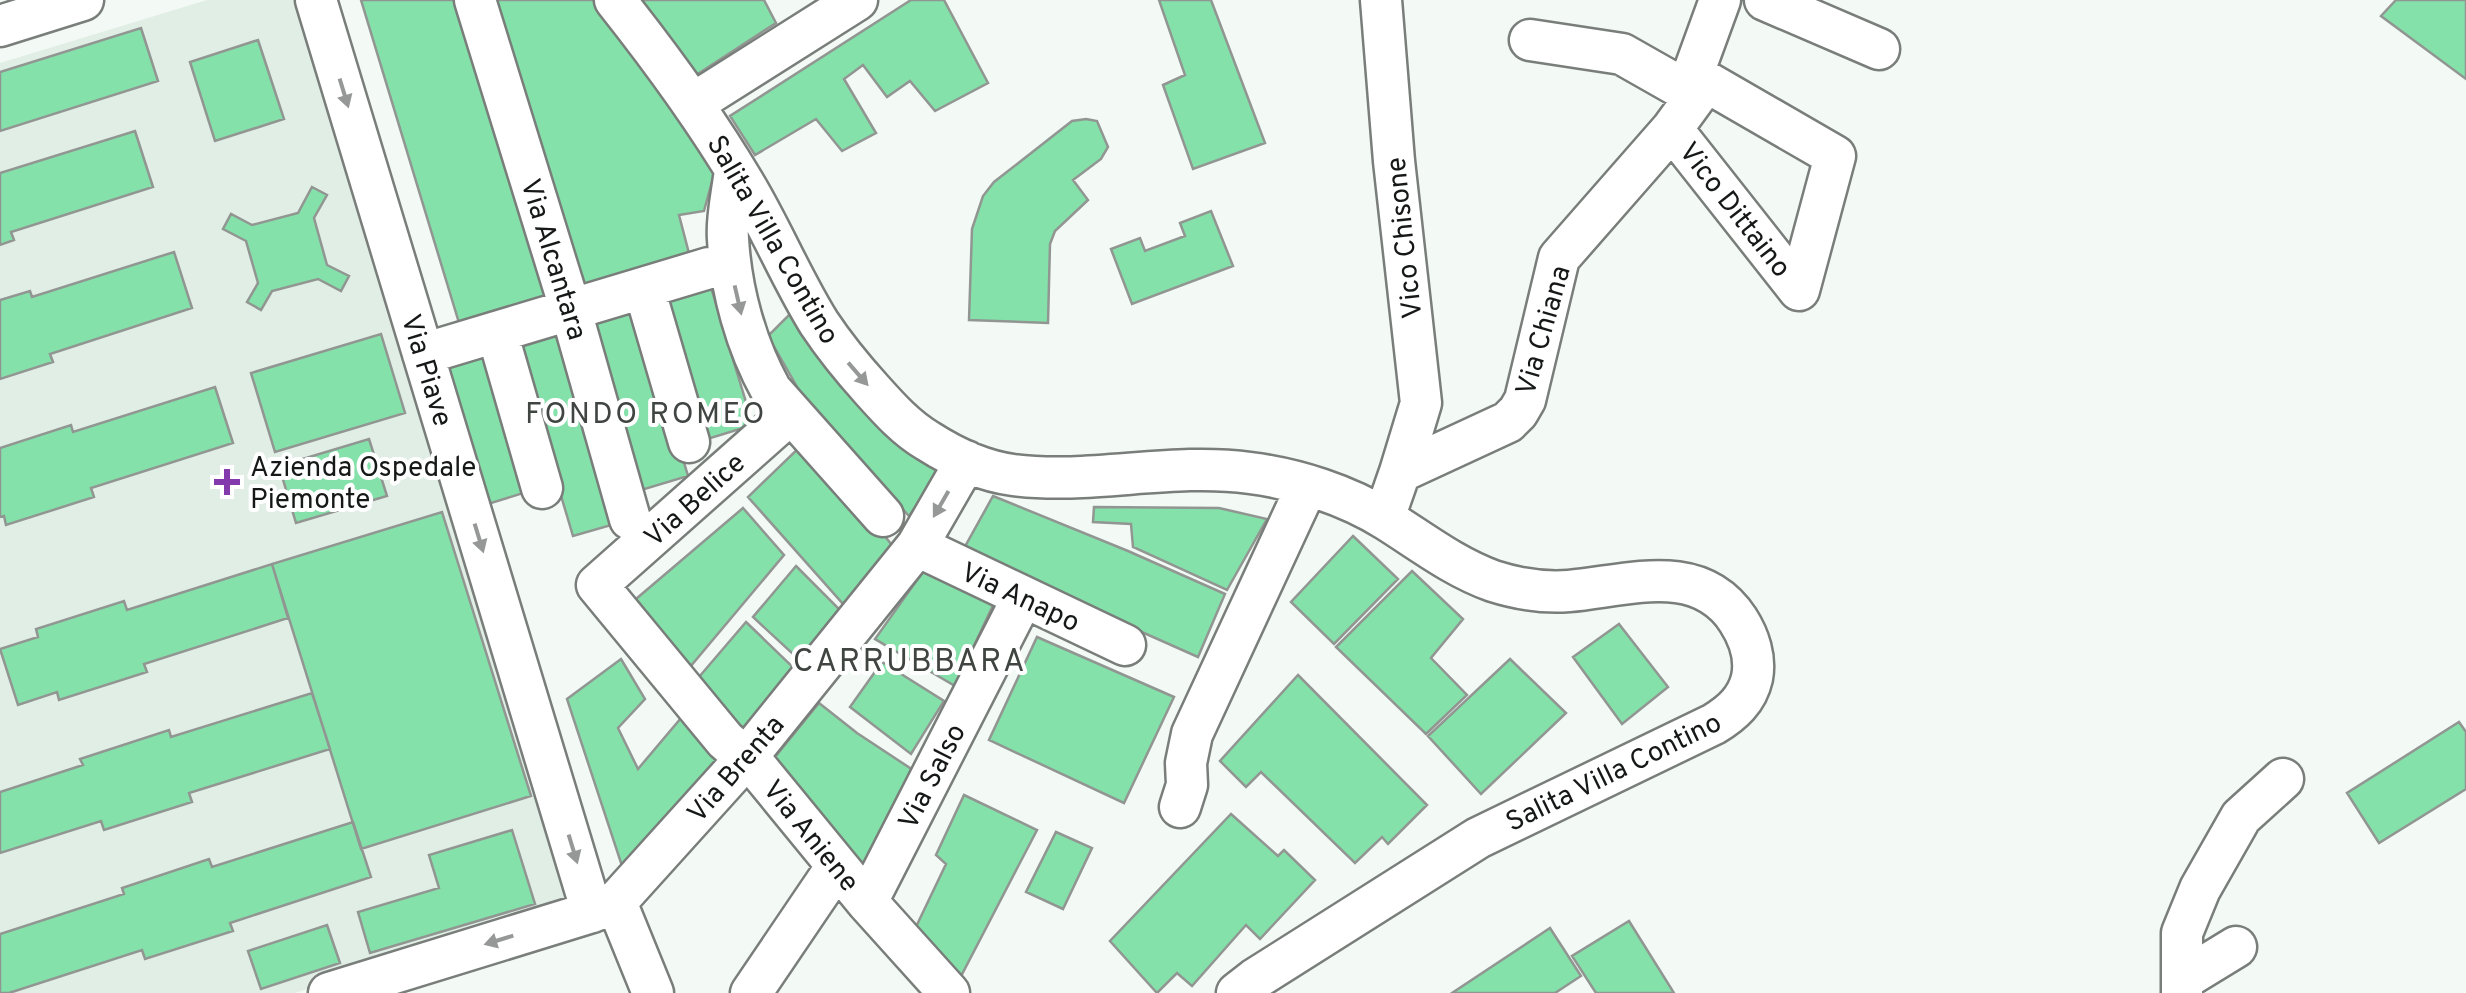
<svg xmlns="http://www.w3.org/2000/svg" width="2466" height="993" viewBox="0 0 2466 993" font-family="Overpass,sans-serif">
	<rect width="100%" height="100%" fill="#f3f9f5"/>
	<path fill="#e1eee5" d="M 207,0 L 315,0 L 577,902 L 295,993 L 0,993 L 0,63 Z"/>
	<path fill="#85e1aa" stroke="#919692" stroke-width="2.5" d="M 361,0 L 471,0 L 566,301 L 463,336 Z
		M 486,0 L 593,0 L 706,148 L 714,174 L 704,211 L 679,215 L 691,261 L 577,289 Z
		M 638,0 L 764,0 L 776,23 L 690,79 Z
		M 911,0 L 944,0 L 988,83 L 935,111 L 910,81 L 887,97 L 863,65 L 844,79 L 876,133 L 842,151 L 816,119 L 755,155 L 730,116 Z
		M 1159,0 L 1211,0 L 1265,143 L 1193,169 L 1163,85 L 1185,75 Z
		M 2396,0 L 2466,0 L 2466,79 L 2381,16 Z
		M 141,28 L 158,81 L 0,131 L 0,72 Z
		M 258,40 L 284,119 L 215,141 L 190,62 Z
		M 1086,119 L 1097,121 L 1108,147 L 1101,159 L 1073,180 L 1088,200 L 1055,231 L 1050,244 L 1048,323 L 969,320 L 972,229 L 983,196 L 994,182 L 1072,121 Z
		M 135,131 L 153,187 L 11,232 L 14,240 L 0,245 L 0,173 Z
		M 312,187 L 327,195 L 314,218 L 327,265 L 349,276 L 341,291 L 318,279 L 272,291 L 261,310 L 247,302 L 258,283 L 246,241 L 223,229 L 231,214 L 252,225 L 298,213 Z
		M 1211,211 L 1233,266 L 1132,304 L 1111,249 L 1140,238 L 1145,251 L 1185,236 L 1180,223 Z
		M 174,252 L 192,308 L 50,354 L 53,362 L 0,379 L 0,300 L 30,291 L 32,297 Z
		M 709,281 L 753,425 L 701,441 L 658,296 Z
		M 636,302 L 688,476 L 638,491 L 586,317 Z
		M 795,309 L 947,462 L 909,516 L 808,406 L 768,336 Z
		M 562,324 L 622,522 L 573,536 L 514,338 Z
		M 381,334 L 405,413 L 275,452 L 251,373 Z
		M 489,346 L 533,490 L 488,504 L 445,358 Z
		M 215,387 L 233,443 L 91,488 L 94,497 L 6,525 L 4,516 L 0,517 L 0,448 L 71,425 L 73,432 Z
		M 369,439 L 387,496 L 296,523 L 279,466 Z
		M 807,440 L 900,555 L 852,614 L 748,497 Z
		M 993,496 L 1128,551 L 1225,594 L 1198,657 L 962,552 Z
		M 1094,507 L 1219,508 L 1267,519 L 1227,590 L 1133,547 L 1131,524 L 1093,522 Z
		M 743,508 L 784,555 L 690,667 L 636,599 Z
		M 442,512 L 531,796 L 361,849 L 272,564 Z
		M 1353,536 L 1398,579 L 1334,644 L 1291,602 Z
		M 272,564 L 288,618 L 144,664 L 147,672 L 59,700 L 57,692 L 18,705 L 0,649 L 38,637 L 36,629 L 124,601 L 127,610 Z
		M 796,566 L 847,617 L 807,667 L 753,617 Z
		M 927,566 L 996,599 L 955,686 L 875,639 Z
		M 1412,571 L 1463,619 L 1431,658 L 1467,695 L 1426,734 L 1336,647 Z
		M 746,622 L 799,673 L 746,737 L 699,677 Z
		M 1619,624 L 1668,687 L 1622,724 L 1573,657 Z
		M 1037,637 L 1174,697 L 1124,803 L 989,740 Z
		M 621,659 L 645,699 L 618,728 L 638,769 L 687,711 L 728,760 L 623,869 L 567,699 Z
		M 1510,659 L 1566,713 L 1481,794 L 1428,736 Z
		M 882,662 L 944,701 L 911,754 L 850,707 Z
		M 1298,675 L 1427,805 L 1388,844 L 1382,837 L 1355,863 L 1261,772 L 1246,787 L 1220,761 Z
		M 312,693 L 330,749 L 189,793 L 192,802 L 104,830 L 101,821 L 0,853 L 0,792 L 83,765 L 80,759 L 169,730 L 171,737 Z
		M 819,703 L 857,733 L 916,772 L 867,876 L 775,757 Z
		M 2459,722 L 2466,732 L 2466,789 L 2379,843 L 2347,793 Z
		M 964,795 L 1037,830 L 959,980 L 914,931 L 946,864 L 936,855 Z
		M 1231,814 L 1278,856 L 1284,850 L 1315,880 L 1260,939 L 1246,925 L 1192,986 L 1177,973 L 1157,993 L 1110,941 Z
		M 353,822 L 371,877 L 230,923 L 233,931 L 145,959 L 142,950 L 9,993 L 0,993 L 0,934 L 124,894 L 122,888 L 209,859 L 212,867 Z
		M 512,830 L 535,904 L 370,953 L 358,912 L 439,888 L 429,855 Z
		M 1056,832 L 1092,848 L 1063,909 L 1026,892 Z
		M 1629,921 L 1674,993 L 1596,993 L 1572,956 Z
		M 327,925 L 340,963 L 261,989 L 248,951 Z
		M 1550,928 L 1581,976 L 1555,993 L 1452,993 Z"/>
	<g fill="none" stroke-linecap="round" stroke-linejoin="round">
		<g stroke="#797e7b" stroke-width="45">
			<path id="minor" d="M 316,0 L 592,912
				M 475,0 L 571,311 L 630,519
				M 615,0 C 661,58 705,118 743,182 C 771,228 791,278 819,323 C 835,347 853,369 872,390 C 889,409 906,428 928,441 C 953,457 983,471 1013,475 C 1091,485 1172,462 1250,473 C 1297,479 1347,495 1387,520 C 1422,542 1454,567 1493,581 C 1518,589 1543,593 1569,591 C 1627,586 1699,560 1738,620 C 1749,637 1756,658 1752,678 C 1747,700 1732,713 1714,724 L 1478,838 L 1255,979 L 1237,993
				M 1381,0 L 1394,161 L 1421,403 L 1400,472
				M 1765,0 L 1879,49
				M 0,26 L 83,0
				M 1530,40 L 1622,54 L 1696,96
				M 1693,74 L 1835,156 L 1799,290
				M 694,103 L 857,0
				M 1672,129 L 1799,290
				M 735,169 C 733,191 726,217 728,239 C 731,291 746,345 771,390 L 883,516
				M 644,288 L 689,442
				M 497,332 L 542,488
				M 423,354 L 709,268
				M 791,413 L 597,585 L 725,740 L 758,769 L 867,902 L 949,993
				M 1384,518 L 1400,472 L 1508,422 L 1518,412 L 1525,400 L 1559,258 L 1672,129 L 1696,96 L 1693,74 L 1720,0
				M 917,546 L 1125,645
				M 1180,807 L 1187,785 L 1186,763 L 1192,734 L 1307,486
				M 616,902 L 653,993
				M 867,902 L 1023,597
				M 2182,980 L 2236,947
				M 329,993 L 592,912 L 616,902 L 746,758 L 917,546 L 966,461
				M 751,993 L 837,866
				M 2182,993 L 2182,933 L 2200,889 L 2241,817 L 2283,779"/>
		</g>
		<use href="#minor" stroke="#fff" stroke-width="40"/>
	</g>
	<defs><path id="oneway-solid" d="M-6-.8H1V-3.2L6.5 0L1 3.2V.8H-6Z" transform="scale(2.5)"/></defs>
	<g fill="#969797">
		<use href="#oneway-solid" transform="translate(344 93) rotate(73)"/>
		<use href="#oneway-solid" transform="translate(738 300) rotate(77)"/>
		<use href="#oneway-solid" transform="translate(858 374) rotate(49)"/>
		<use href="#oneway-solid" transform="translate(941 504) rotate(120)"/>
		<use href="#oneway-solid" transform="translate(479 538) rotate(73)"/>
		<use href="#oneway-solid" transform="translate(573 849) rotate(73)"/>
		<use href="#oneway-solid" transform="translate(499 940) rotate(163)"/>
	</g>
	<path fill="#833aac" stroke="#fff" stroke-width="4" d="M222 467h10v10h10v10h-10v10h-10v-10h-10v-10h10z"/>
	<g text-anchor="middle" stroke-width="8" stroke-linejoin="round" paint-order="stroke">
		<g font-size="28" fill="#161817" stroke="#fff">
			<text transform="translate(1736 209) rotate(52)" y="10">Vico Dittaino</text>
			<text transform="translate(1403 238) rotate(-96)" y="10">Vico Chisone</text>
			<text transform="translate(774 239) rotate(60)" y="10">Salita Villa Contino</text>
			<text transform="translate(555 259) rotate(73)" y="10">Via Alcantara</text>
			<text transform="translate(1542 330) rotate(-74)" y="10">Via Chiana</text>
			<text transform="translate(428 370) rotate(73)" y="10">Via Piave</text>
			<text transform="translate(694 499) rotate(-42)" y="10">Via Belice</text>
			<text transform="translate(1021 596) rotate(25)" y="10">Via Anapo</text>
			<text transform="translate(735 768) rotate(-49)" y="10">Via Brenta</text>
			<text transform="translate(1613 771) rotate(-26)" y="10">Salita Villa Contino</text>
			<text transform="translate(931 776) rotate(-63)" y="10">Via Salso</text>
			<text transform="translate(812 835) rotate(51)" y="10">Via Aniene</text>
		</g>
		<g font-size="28" fill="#161817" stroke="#fff" text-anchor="start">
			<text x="250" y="476">Azienda Ospedale<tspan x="250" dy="32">Piemonte</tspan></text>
		</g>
		<g font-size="30" letter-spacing="2.5" fill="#404542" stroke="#fff">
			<text x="646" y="423">FONDO ROMEO</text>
		</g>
		<g font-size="32" letter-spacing="2.5" fill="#404542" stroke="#fff">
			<text x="910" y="671">CARRUBBARA</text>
		</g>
	</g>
</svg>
